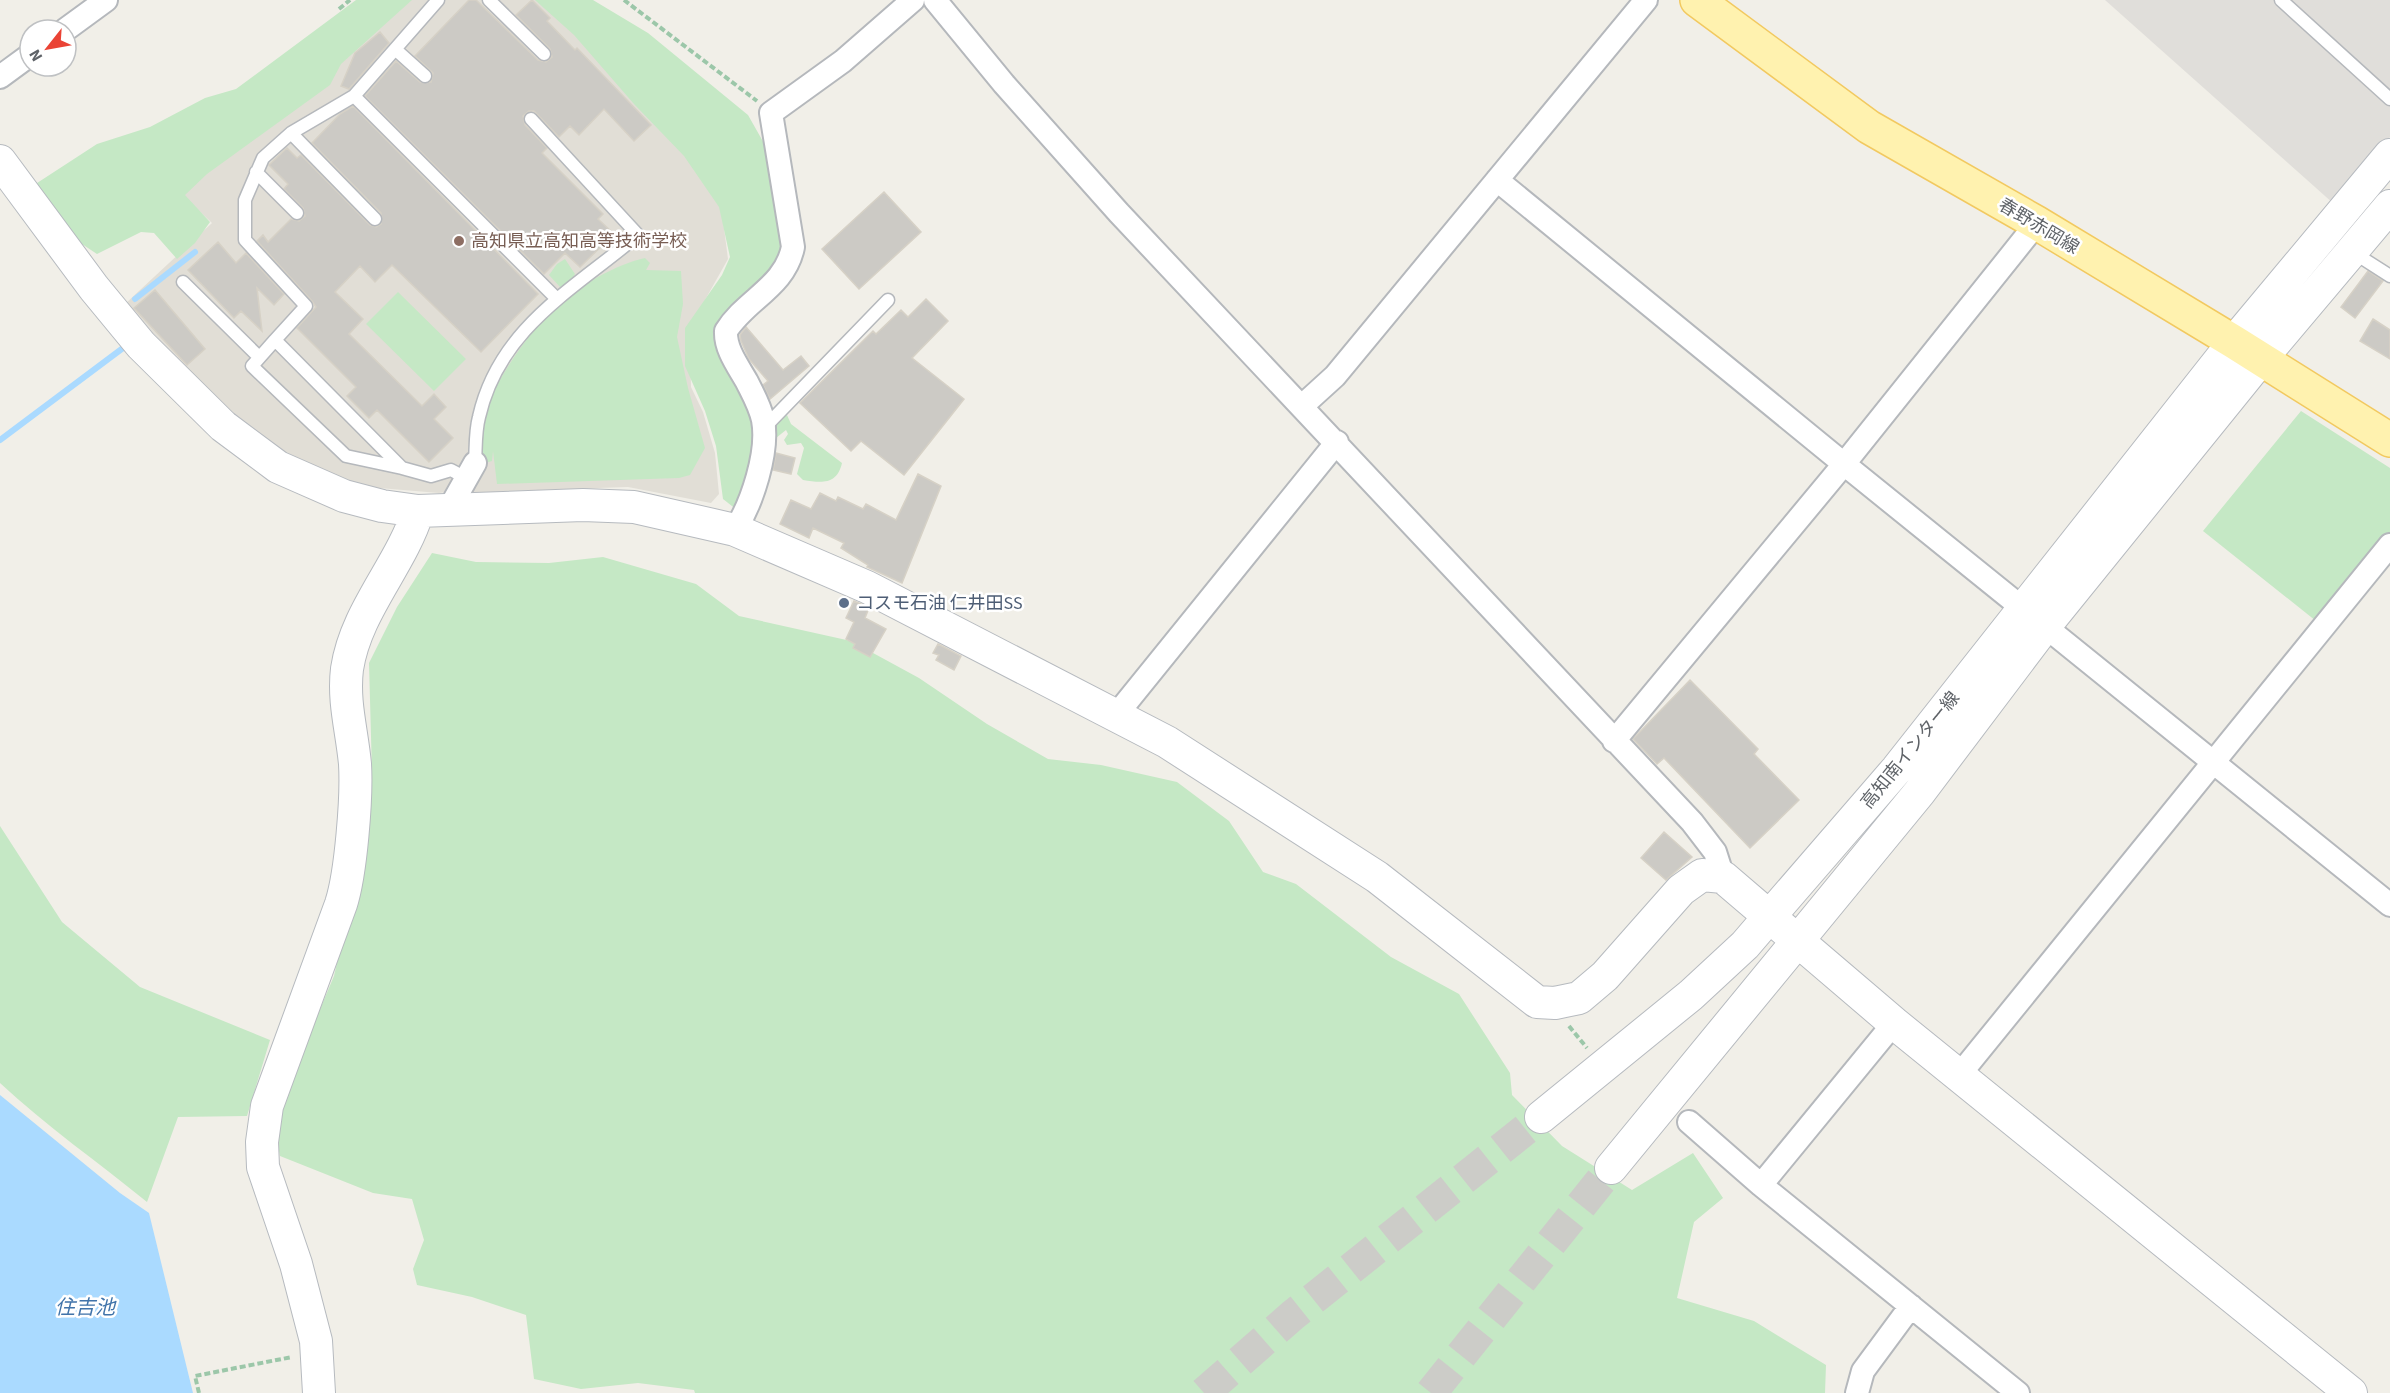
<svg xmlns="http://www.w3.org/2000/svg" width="2390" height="1393" viewBox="0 0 2390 1393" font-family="'Source Sans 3','Noto Sans JP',sans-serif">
	<rect width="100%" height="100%" fill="#f1efe8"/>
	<path fill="#e0deda" d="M 2105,0 L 2390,0 L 2390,137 L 2334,204 Z"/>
	<path fill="#e1ded6" d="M 404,0 L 541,0 L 578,35 L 706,178 L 721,205 L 728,259 L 696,316 L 690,344 L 691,387 L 703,412 L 715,453 L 719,494 L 711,503 L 628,487 L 506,491 L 475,495 L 468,489 L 439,493 L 379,488 L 378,490 L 342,481 L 278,453 L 196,387 L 125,304 L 212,223 L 175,188 Z"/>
	<path fill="#c5e8c5" d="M 356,0 L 412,0 L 341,64 L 330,85 L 207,174 L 185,195 L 210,222 L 195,243 L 177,259 L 154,233 L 141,232 L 97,254 L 76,240 L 34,185 L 97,144 L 150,127 L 205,98 L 236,89 Z
		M 535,0 L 593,0 L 648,33 L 748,115 L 769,152 L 783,216 L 781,258 L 721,325 L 753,404 L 758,445 L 737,510 L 723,499 L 716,446 L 705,411 L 685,366 L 685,328 L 722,275 L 730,257 L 719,207 L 684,156 L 634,104 L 574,35 Z
		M 645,258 L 650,263 L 646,270 L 681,271 L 683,304 L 677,337 L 688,388 L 705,448 L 690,475 L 679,478 L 497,484 L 493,451 L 492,461 L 482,464 C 481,451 480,436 482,423 C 489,388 530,330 556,306 C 576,287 619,263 645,258 Z
		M 565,259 L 575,274 L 570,282 L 560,287 L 549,275 L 557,264 Z
		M 398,292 L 466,359 L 434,391 L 366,324 Z
		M 2301,411 L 2390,468 L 2390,537 L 2321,625 L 2203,531 Z
		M 787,415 L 791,424 L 842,463 C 837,485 822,483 803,480 L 797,474 L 804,448 L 801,443 L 787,445 L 784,440 L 788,434 L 786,430 L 776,438 L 772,431 L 781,418 Z
		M 432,553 L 476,562 L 549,563 L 603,557 L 696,584 L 739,616 L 851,641 L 919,678 L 987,724 L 1048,759 L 1101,765 L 1177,782 L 1229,821 L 1263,872 L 1296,884 L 1391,957 L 1459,994 L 1510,1073 L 1512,1095 L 1562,1146 L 1632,1190 L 1693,1153 L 1723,1198 L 1694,1222 L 1677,1298 L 1754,1321 L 1826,1365 L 1825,1393 L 695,1393 L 694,1390 L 638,1383 L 581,1389 L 534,1379 L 526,1315 L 472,1297 L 417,1285 L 413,1269 L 424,1240 L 412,1199 L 373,1193 L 280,1156 L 273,1120 L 334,976 L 366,832 L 372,773 L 369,663 L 397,607 Z
		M 0,826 L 62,922 L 140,987 L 270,1040 L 247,1116 L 178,1117 L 147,1202 C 98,1162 46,1126 0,1083 Z"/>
	<path fill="#aadaff" d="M 0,1095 L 120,1193 L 149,1213 L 193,1393 L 0,1393 Z"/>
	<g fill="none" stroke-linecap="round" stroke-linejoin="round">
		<path stroke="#aadaff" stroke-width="6" d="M 135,299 L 195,252
			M 0,440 L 127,345"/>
	</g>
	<path fill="#cccac5" stroke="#d6d1c6" stroke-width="1.5" d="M 469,0 L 476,0 L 538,60 L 546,62 L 552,57 L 550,49 L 516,15 L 532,0 L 550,18 L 547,21 L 575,50 L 577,48 L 651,125 L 634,141 L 604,109 L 579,135 L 570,126 L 559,137 L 534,111 L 529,111 L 523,116 L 525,125 L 547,148 L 542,153 L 603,214 L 598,219 L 614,234 L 580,267 L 565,253 L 544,274 L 365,96 L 396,61 L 420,82 L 431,82 L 433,73 L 415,56 Z
		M 380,32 L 389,43 L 349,89 L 341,86 L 355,53 Z
		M 353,106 L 538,294 L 481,352 L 392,265 L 375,282 L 360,266 L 335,292 L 363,319 L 349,334 L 422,406 L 434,394 L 446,407 L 434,419 L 453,438 L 429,462 L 377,410 L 369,418 L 347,396 L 356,387 L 297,328 L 316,307 L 312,301 L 257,241 L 263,235 L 268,242 L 291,219 L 299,221 L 305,216 L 303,208 L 284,189 L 288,184 L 269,165 L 287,148 L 297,158 L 301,155 L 370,225 L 376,227 L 381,224 L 381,213 L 312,143 L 340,114 Z
		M 884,192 L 921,232 L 859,289 L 822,249 Z
		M 218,242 L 236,263 L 246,253 L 284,294 L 274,305 L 257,288 L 262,331 L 241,311 L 234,318 L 188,270 Z
		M 2368,271 L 2383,281 L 2355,318 L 2341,307 Z
		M 155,290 L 205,349 L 187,365 L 134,308 Z
		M 926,299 L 948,321 L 912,358 L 964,399 L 904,475 L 861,441 L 851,451 L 800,403 L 873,331 L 876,334 L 901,310 L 908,317 Z
		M 2373,319 L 2390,330 L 2390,359 L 2360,341 Z
		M 746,327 L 783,370 L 801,356 L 809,366 L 770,399 L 763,385 L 768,381 L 749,359 L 741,341 L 740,335 Z
		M 776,453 L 795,458 L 791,474 L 773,470 Z
		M 918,474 L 941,486 L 902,583 L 867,567 L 868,565 L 841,548 L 844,543 L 813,528 L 809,538 L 780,524 L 791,500 L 811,509 L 820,493 L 836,501 L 838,497 L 863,509 L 866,504 L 896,520 Z
		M 854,601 L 869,608 L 865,618 L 886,629 L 870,657 L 853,648 L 855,644 L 846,639 L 854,622 L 846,618 Z
		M 938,644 L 961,656 L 954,670 L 936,660 L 939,655 L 933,653 Z
		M 1690,680 L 1758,749 L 1754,754 L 1799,800 L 1750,848 L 1664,758 L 1657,764 L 1633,739 Z
		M 1664,832 L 1692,857 L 1666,880 L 1641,858 Z"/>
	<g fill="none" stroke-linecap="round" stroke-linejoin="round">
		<path stroke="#ccccc8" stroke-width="32" stroke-dasharray="32 16" stroke-linecap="butt" d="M 1204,1393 L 1293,1315 L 1541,1117
			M 1431,1393 L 1611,1168"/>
		<g stroke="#b5b8bc" stroke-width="15">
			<path id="lane" d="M 489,0 L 544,54
				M 2281,0 L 2390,99
				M 395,49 L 425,76
				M 354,96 L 556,298
				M 291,133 L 375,219
				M 256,172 L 297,213
				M 2351,251 L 2390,276
				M 183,282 L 259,357
				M 275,340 L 306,306 L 245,240 L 245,200 L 263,158 L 291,133 L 354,96 L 438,0
				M 764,428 L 888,300
				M 475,463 C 476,448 475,432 479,417 C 499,328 574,289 638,235 L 531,119
				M 402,468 L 346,456 L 252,366 L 275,340 L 402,468 L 431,476 L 451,470 L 466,478"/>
		</g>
		<g stroke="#b5b8bc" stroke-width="26">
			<path id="street" d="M 935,0 L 1004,84 L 1119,213 L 1692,822 L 1715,852 L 1723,877
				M 65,30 L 106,0
				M 0,77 L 30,55
				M 1497,180 L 1844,464 L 2390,905
				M 1302,406 L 1335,376 L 1646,0
				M 448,511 L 475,463
				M 735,530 C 752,503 769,452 763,420 C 760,406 753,394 747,382 C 738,366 725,349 726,331 C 746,299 785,287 793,247 L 771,113 L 843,61 L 913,0
				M 1117,714 L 1337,442
				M 1614,741 L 1844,464 L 2037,223
				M 1960,1074 L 2390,545
				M 1689,1122 L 1761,1185 L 2018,1393
				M 1761,1185 L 1894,1023
				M 1857,1393 L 1863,1371 L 1911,1306"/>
		</g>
		<g stroke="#b6babf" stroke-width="34">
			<path id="secondary" d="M 0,161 L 94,288 L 141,345 L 223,426 L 278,467 L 344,496 L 382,506 L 418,511 L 583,505 L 634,507 L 735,530 L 867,587 L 1167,742 L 1377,877 L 1537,1002 L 1555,1003 L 1579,998 L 1605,976 L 1681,890 L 1702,875 L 1723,877 L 1894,1023 L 2351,1393
				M 1541,1117 L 1691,995 L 1745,945 L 1769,917 L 1897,769 L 2234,342 L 2390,155
				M 1611,1168 L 1919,793 L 2045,626 L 2261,359 L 2390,206
				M 319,1393 L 316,1341 L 296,1264 L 263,1167 L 262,1142 L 267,1106 L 341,904 C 351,873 357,797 355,764 C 352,731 343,702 347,669 C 356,610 401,566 418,511"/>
		</g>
		<g stroke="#f2c960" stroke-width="36">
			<path id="primary" d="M 1697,0 L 1869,127 L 2037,223 L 2234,342 L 2390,440"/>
		</g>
		<path stroke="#9cc7a9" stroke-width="4" stroke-dasharray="6 3" stroke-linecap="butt" d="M 624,0 L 757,101
			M 339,9 L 350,0
			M 1569,1026 L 1587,1048
			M 199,1393 L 195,1376 L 292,1357"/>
		<use href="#lane" stroke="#fff" stroke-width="12"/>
		<use href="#street" stroke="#fff" stroke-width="22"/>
		<use href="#secondary" stroke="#fff" stroke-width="32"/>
		<use href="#primary" stroke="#fff2af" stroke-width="33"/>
	</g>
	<circle fill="#8d6e63" stroke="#fff" stroke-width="2" cx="459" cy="241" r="6"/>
	<circle fill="#5c6f8a" stroke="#fff" stroke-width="2" cx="844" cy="603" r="6"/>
	<g text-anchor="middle" stroke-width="5" stroke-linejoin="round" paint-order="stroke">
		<g font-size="18" fill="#5f6368" stroke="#fff">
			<text transform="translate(2039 226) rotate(31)" y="6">春野赤岡線</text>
			<text transform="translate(1910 750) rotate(-51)" y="6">高知南インター線</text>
		</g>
		<g font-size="18" fill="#785e54" stroke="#fff" text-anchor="start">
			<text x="471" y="247">高知県立高知高等技術学校</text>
		</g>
		<g font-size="18" fill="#4e5e75" stroke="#fff" text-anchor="start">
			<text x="856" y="609">コスモ石油 仁井田SS</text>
		</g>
		<g font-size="20" font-style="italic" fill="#4174aa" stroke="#fff">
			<text x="85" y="1314">住吉池</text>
		</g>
	</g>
	<g transform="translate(48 48) rotate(239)"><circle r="28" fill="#ffffff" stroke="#bfc1c3" stroke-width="1.5"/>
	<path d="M0-4.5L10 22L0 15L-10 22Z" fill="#ea4335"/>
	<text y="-9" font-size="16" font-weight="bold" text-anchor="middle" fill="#5f6368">N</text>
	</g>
</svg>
